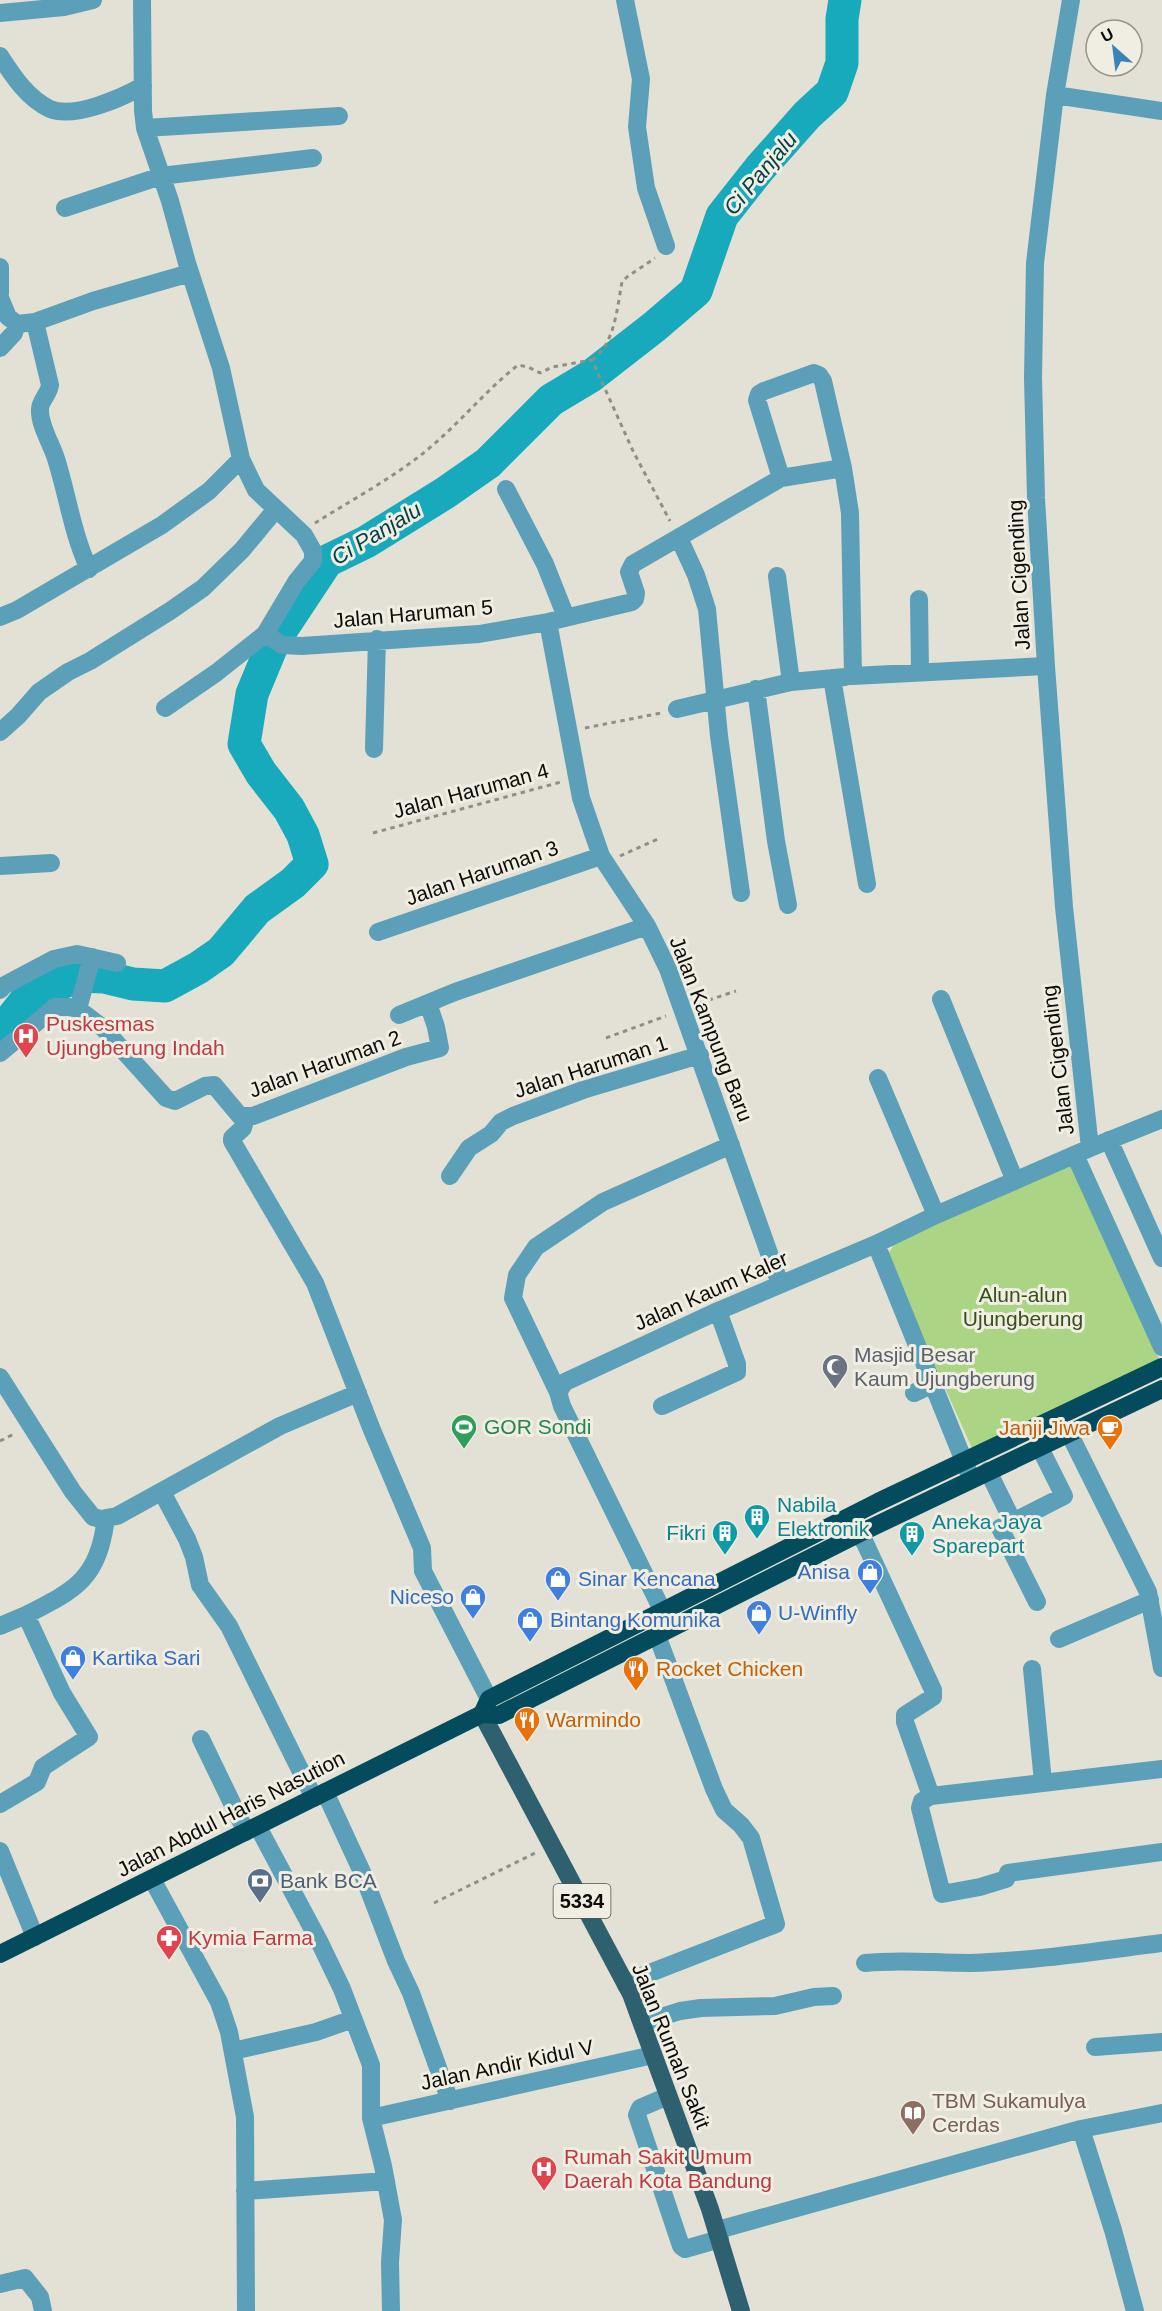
<svg xmlns="http://www.w3.org/2000/svg" width="1162" height="2311" viewBox="0 0 1162 2311" font-family="Arial,sans-serif">
	<rect width="100%" height="100%" fill="#e3e0d5"/>
	<path fill="#acd485" d="M 1074,1163 L 1159,1359 L 972,1448 L 890,1265 L 889,1253 L 897,1239 Z"/>
	<g fill="none" stroke-linecap="round" stroke-linejoin="round">
		<path stroke="#16aabc" stroke-width="33" d="M 0,1033 L 27,999 L 77,976 L 104,977 L 133,984 L 165,986 L 198,968 L 221,952 L 257,909 L 293,883 L 312,864 L 303,835 L 289,809 L 261,773 L 244,744 L 252,694 L 274,641 L 327,561 L 366,542 L 445,493 L 488,463 L 551,400 L 591,376 L 654,327 L 696,291 L 722,216 L 760,168 L 807,115 L 832,92 L 842,63 L 842,19 L 845,0"/>
		<path stroke="#908e86" stroke-width="3" stroke-dasharray="4.5 4.5" stroke-linecap="butt" d="M 592,360 C 615,344 617,308 622,282 L 627,277 L 655,258
			M 315,523 C 350,501 396,476 427,450 C 459,424 485,391 518,365 L 528,367 L 540,373 L 552,367 L 592,360 L 633,451 L 670,521
			M 585,728 L 661,713
			M 373,833 L 561,782
			M 620,856 L 658,839
			M 700,1003 L 736,991
			M 606,1038 L 666,1016
			M 0,1441 L 14,1434
			M 434,1903 L 537,1852"/>
		<path stroke="#5ba0b8" stroke-width="18" d="M 142,0 L 143,111 L 145,128 L 170,201 L 187,263 L 221,368 L 241,459 L 256,490 L 304,535 L 313,551 L 313,561 L 296,582 L 265,634 L 216,673 L 165,708
			M 625,0 L 641,79 L 637,127 L 646,188 L 666,246
			M 1071,0 L 1055,95 L 1035,263 L 1033,378 L 1036,498 L 1046,666 L 1064,907 L 1090,1148
			M 0,13 L 64,7 L 93,0
			M 0,56 C 13,76 27,98 50,109 C 75,119 121,98 143,86
			M 1055,95 L 1162,111
			M 145,128 L 339,116
			M 65,208 L 161,176 L 313,158
			M 0,267 L 0,294
			M 0,298 L 8,317 L 17,324 L 35,322 L 93,301 L 190,273
			M 35,322 L 50,385 C 49,394 40,401 40,409 C 39,426 53,446 57,462 C 68,498 73,535 89,569
			M 0,348 L 14,333 L 17,324
			M 781,478 L 757,400 L 759,394 L 764,391 L 814,373 L 819,375 L 823,381 L 843,468
			M 506,489 L 545,564 L 566,617
			M 679,538 L 696,575 L 707,609 L 719,736 L 741,893
			M 777,576 L 791,682
			M 919,599 L 920,672
			M 0,617 L 17,610 L 162,525 L 209,491 L 241,459
			M 548,622 L 581,798 L 601,856 L 647,926 L 668,969 L 780,1284
			M 265,634 L 282,645 L 302,646 L 479,634 L 548,622 L 632,602 L 635,599 L 636,593 L 629,572 L 633,564 L 781,478 L 843,468 L 850,513 L 853,676 L 1046,666
			M 832,678 L 867,884
			M 756,689 L 776,841 L 788,905
			M 677,709 L 791,682 L 845,677
			M 0,732 L 18,716 L 39,692 L 68,672 L 90,661 L 170,611 L 203,588 L 242,550 L 276,509
			M 374,749 L 377,639
			M 0,866 L 51,863
			M 378,932 L 601,856
			M 0,990 L 5,985 L 54,959 L 77,954 L 117,963
			M 941,999 L 1015,1181
			M 78,1009 L 92,957
			M 399,1015 L 455,992 L 647,926
			M 0,1053 L 55,1007 L 69,1007 L 78,1009 L 103,1028 L 166,1098 L 175,1101 L 205,1086 L 214,1085 L 240,1116 L 253,1116 L 406,1057 L 440,1048 L 436,1027 L 428,1003
			M 878,1078 L 936,1215
			M 246,1117 L 243,1128 L 232,1138 L 232,1141 L 315,1283 L 372,1430 L 422,1548 L 423,1571 L 489,1699
			M 1109,1140 L 1162,1258
			M 1075,1155 L 1162,1347
			M 450,1176 L 469,1148 L 491,1134 L 501,1122 L 513,1116 L 583,1090 L 700,1055
			M 876,1244 L 970,1476
			M 0,1377 L 73,1492 L 93,1517 L 101,1519 L 117,1516 L 280,1426 L 358,1393
			M 558,1392 L 513,1298 L 517,1275 L 536,1247 L 603,1202 L 731,1145
			M 914,1393 L 933,1384
			M 662,1406 L 737,1372 L 737,1364 L 718,1311
			M 1069,1433 L 1148,1592 L 1162,1668
			M 988,1471 L 1013,1522 L 1064,1496 L 1040,1448
			M 162,1492 L 187,1539 L 194,1557 L 200,1585 L 229,1626 L 314,1798
			M 1013,1522 L 1000,1528 L 1037,1602
			M 858,1534 L 865,1543 L 933,1690 L 933,1697 L 905,1715 L 905,1722 L 931,1796 L 1162,1769
			M 662,1610 L 562,1406 L 558,1392 L 565,1382 L 718,1311 L 876,1244 L 936,1215 L 1090,1148 L 1162,1119
			M 26,1615 C 77,1589 98,1579 106,1518
			M 0,1626 L 26,1615 L 62,1693 L 89,1737 L 43,1767 L 37,1782 L 0,1804
			M 1059,1639 L 1150,1600
			M 1032,1669 L 1043,1782
			M 201,1739 L 246,1832
			M 325,1792 L 362,1872 L 396,1961 L 411,1993 L 450,2101
			M 931,1796 L 922,1801 L 920,1808 L 942,1894 L 980,1887 L 1006,1879 L 1008,1873 L 1162,1852
			M 258,1827 L 319,1941 L 342,1989 L 371,2065 L 371,2118 L 383,2166 L 393,2220 L 390,2262 L 391,2311
			M 0,1851 L 35,1937
			M 152,1879 L 219,2002 L 229,2032 L 245,2117 L 246,2311
			M 865,1963 C 900,1959 935,1963 970,1963 C 1034,1961 1098,1951 1162,1943
			M 626,1985 L 642,1976 L 776,1924 L 751,1838 L 741,1825 L 724,1810 L 714,1789 L 657,1635
			M 642,2023 L 680,2011 L 701,2008 L 775,2006 L 814,1997 L 833,1996
			M 1095,2047 L 1162,2042
			M 233,2051 L 316,2032 L 353,2019
			M 668,2096 L 640,2108 L 637,2115 L 681,2246 L 685,2249 L 720,2239
			M 371,2118 L 653,2055
			M 1081,2129 L 1113,2230 L 1135,2311
			M 245,2191 L 386,2181
			M 718,2230 L 1081,2129 L 1162,2113
			M 0,2284 L 25,2278 L 40,2297 L 43,2311"/>
		<path stroke="#2f6070" stroke-width="18" d="M 482,1714 L 631,1994 L 710,2209 L 741,2311"/>
		<path stroke="#034b5d" stroke-width="18" d="M 482,1714 L 489,1699 L 878,1502 L 1162,1367
			M 0,1954 L 482,1714 L 499,1715 L 858,1534 L 1162,1389"/>
	</g>
	<defs>
		<g id="hospital-pin" transform="scale(1.35)"><path d="M0 17L-7.5 6A9.5 9.5 0 1 1 7.5 6Z" fill="#e0444e" stroke="#f0eee2"/><path d="M-5-5h3v3.5h4V-5h3V5h-3V1.5h-4V5h-3Z" fill="#fff"/></g>
		<g id="mosque-pin" transform="scale(1.35)"><path d="M0 17L-7.5 6A9.5 9.5 0 1 1 7.5 6Z" fill="#6b7280" stroke="#f0eee2"/><path d="M3.5-4.9A6 6 0 1 0 3.5 4.9A5 5 0 1 1 3.5-4.9Z" fill="#fff"/></g>
		<g id="stadium-pin" transform="scale(1.35)"><path d="M0 17L-7.5 6A9.5 9.5 0 1 1 7.5 6Z" fill="#2e9e5b" stroke="#f0eee2"/><path d="M0-5a6.5 5 0 1 0 0 10a6.5 5 0 1 0 0-10ZM-3.5-1.8h7v3.6h-7Z" fill="#fff"/></g>
		<g id="cafe-pin" transform="scale(1.35)"><path d="M0 17L-7.5 6A9.5 9.5 0 1 1 7.5 6Z" fill="#e8710a" stroke="#f0eee2"/><path d="M-5.5-4.5H6V0H3Q3 3.5 0 3.5H-2.5Q-5.5 3.5-5.5 0ZM3-3.2v2h1.7v-2ZM-6 4.5H4V6H-6Z" fill="#fff"/></g>
		<g id="building-pin" transform="scale(1.35)"><path d="M0 17L-7.5 6A9.5 9.5 0 1 1 7.5 6Z" fill="#0f9aa8" stroke="#f0eee2"/><path d="M-4-6H4V6H1V3H-1V6H-4ZM-2.5-4.3h1.7v1.8h-1.7ZM.8-4.3h1.7v1.8H.8ZM-2.5-1h1.7V.8h-1.7ZM.8-1h1.7V.8H.8Z" fill="#fff"/></g>
		<g id="shop-pin" transform="scale(1.35)"><path d="M0 17L-7.5 6A9.5 9.5 0 1 1 7.5 6Z" fill="#3f7fe0" stroke="#f0eee2"/><path d="M-5-2.5h2.3a2.7 3.5 0 0 1 5.4 0H5L5.5 6h-11ZM-1.5-2.5h3a1.5 2.3 0 0 0-3 0Z" fill="#fff"/></g>
		<g id="restaurant-pin" transform="scale(1.35)"><path d="M0 17L-7.5 6A9.5 9.5 0 1 1 7.5 6Z" fill="#e8710a" stroke="#f0eee2"/><path d="M-5-6h1v4h1v-4h1v4h1v-4h1v5L-1.5 .5V6h-2V.5L-5-1ZM5-6V6H3V1.5H1.5Q1.5-4 5-6Z" fill="#fff"/></g>
		<g id="bank-pin" transform="scale(1.35)"><path d="M0 17L-7.5 6A9.5 9.5 0 1 1 7.5 6Z" fill="#5c6f8a" stroke="#f0eee2"/><path d="M-6-4H6V4H-6ZM0-2.3a2.3 2.3 0 1 0 0 4.6a2.3 2.3 0 1 0 0-4.6Z" fill="#fff"/></g>
		<g id="pharmacy-pin" transform="scale(1.35)"><path d="M0 17L-7.5 6A9.5 9.5 0 1 1 7.5 6Z" fill="#e0444e" stroke="#f0eee2"/><path d="M-2-6h4v4h4v4h-4v4h-4v-4h-4v-4h4Z" fill="#fff"/></g>
		<g id="library-pin" transform="scale(1.35)"><path d="M0 17L-7.5 6A9.5 9.5 0 1 1 7.5 6Z" fill="#8d6e63" stroke="#f0eee2"/><path d="M-6-4Q-3-5.5-.7-3.5V5Q-3 3-6 4ZM6-4Q3-5.5 .7-3.5V5Q3 3 6 4Z" fill="#fff"/></g>
	</defs>
	<g fill-rule="evenodd">
		<use href="#hospital-pin" x="26" y="1036"/>
		<use href="#mosque-pin" x="835" y="1367"/>
		<use href="#stadium-pin" x="464" y="1427"/>
		<use href="#cafe-pin" x="1110" y="1428"/>
		<use href="#building-pin" x="757" y="1517"/>
		<use href="#building-pin" x="725" y="1533"/>
		<use href="#building-pin" x="912" y="1534"/>
		<use href="#shop-pin" x="870" y="1572"/>
		<use href="#shop-pin" x="558" y="1579"/>
		<use href="#shop-pin" x="473" y="1597"/>
		<use href="#shop-pin" x="759" y="1613"/>
		<use href="#shop-pin" x="530" y="1620"/>
		<use href="#shop-pin" x="73" y="1658"/>
		<use href="#restaurant-pin" x="636" y="1669"/>
		<use href="#restaurant-pin" x="527" y="1720"/>
		<use href="#bank-pin" x="260" y="1881"/>
		<use href="#pharmacy-pin" x="169" y="1938"/>
		<use href="#library-pin" x="913" y="2113"/>
		<use href="#hospital-pin" x="544" y="2169"/>
	</g>
	<g text-anchor="middle" stroke-width="6" stroke-linejoin="round" paint-order="stroke">
		<rect fill="#f0eee2" stroke="#515049" stroke-width="1.5" x="553.5" y="1884" width="57" height="34" rx="4.5"/>
		<g font-size="20" font-weight="bold" fill="#0d0c08">
			<text x="582" y="1908">5334</text>
		</g>
		<g font-size="21" fill="#0d0c08" stroke="#f0eee2">
			<text transform="translate(1019 575) rotate(-93)" y="7">Jalan Cigending</text>
			<text transform="translate(413 614) rotate(-5)" y="7">Jalan Haruman 5</text>
			<text transform="translate(471 791) rotate(-15)" y="7">Jalan Haruman 4</text>
			<text transform="translate(482 873) rotate(-19)" y="7">Jalan Haruman 3</text>
			<text transform="translate(711 1029) rotate(69)" y="7">Jalan Kampung Baru</text>
			<text transform="translate(1058 1060) rotate(-97)" y="7">Jalan Cigending</text>
			<text transform="translate(325 1064) rotate(-20)" y="7">Jalan Haruman 2</text>
			<text transform="translate(591 1067) rotate(-18)" y="7">Jalan Haruman 1</text>
			<text transform="translate(711 1291) rotate(-24)" y="7">Jalan Kaum Kaler</text>
			<text transform="translate(231 1814) rotate(-27)" y="7">Jalan Abdul Haris Nasution</text>
			<text transform="translate(671 2046) rotate(68)" y="7">Jalan Rumah Sakit</text>
			<text transform="translate(507 2065) rotate(-12)" y="7">Jalan Andir Kidul V</text>
		</g>
		<g font-size="21" fill="#be3a42" stroke="#f0eee2" text-anchor="start">
			<text x="46" y="1031">Puskesmas<tspan x="46" dy="24">Ujungberung Indah</tspan></text>
			<text x="188" y="1945">Kymia Farma</text>
			<text x="564" y="2164">Rumah Sakit Umum<tspan x="564" dy="24">Daerah Kota Bandung</tspan></text>
		</g>
		<g font-size="21" fill="#375019" stroke="#f0eee2">
			<text x="1023" y="1302">Alun-alun<tspan x="1023" dy="24">Ujungberung</tspan></text>
		</g>
		<g font-size="21" fill="#5b616d" stroke="#f0eee2" text-anchor="start">
			<text x="854" y="1362">Masjid Besar<tspan x="854" dy="24">Kaum Ujungberung</tspan></text>
		</g>
		<g font-size="21" fill="#27864d" stroke="#f0eee2" text-anchor="start">
			<text x="484" y="1434">GOR Sondi</text>
		</g>
		<g font-size="21" fill="#c56008" stroke="#f0eee2" text-anchor="start">
			<text x="1090" y="1435" text-anchor="end">Janji Jiwa</text>
			<text x="656" y="1676">Rocket Chicken</text>
			<text x="546" y="1727">Warmindo</text>
		</g>
		<g font-size="21" fill="#0d838f" stroke="#f0eee2" text-anchor="start">
			<text x="777" y="1512">Nabila<tspan x="777" dy="24">Elektronik</tspan></text>
			<text x="932" y="1529">Aneka Jaya<tspan x="932" dy="24">Sparepart</tspan></text>
			<text x="706" y="1540" text-anchor="end">Fikri</text>
		</g>
		<g font-size="21" fill="#366cbe" stroke="#f0eee2" text-anchor="start">
			<text x="850" y="1579" text-anchor="end">Anisa</text>
			<text x="578" y="1586">Sinar Kencana</text>
			<text x="454" y="1604" text-anchor="end">Niceso</text>
			<text x="778" y="1620">U-Winfly</text>
			<text x="550" y="1627">Bintang Komunika</text>
			<text x="92" y="1665">Kartika Sari</text>
		</g>
		<g font-size="21" fill="#4e5e75" stroke="#f0eee2" text-anchor="start">
			<text x="280" y="1888">Bank BCA</text>
		</g>
		<g font-size="21" fill="#785e54" stroke="#f0eee2" text-anchor="start">
			<text x="932" y="2108">TBM Sukamulya<tspan x="932" dy="24">Cerdas</tspan></text>
		</g>
		<g font-size="22" font-style="italic" fill="#013f46" stroke="#f0eee2">
			<text transform="translate(760 173) rotate(-50)" y="8">Ci Panjalu</text>
			<text transform="translate(376 533) rotate(-31)" y="8">Ci Panjalu</text>
		</g>
	</g>
	<g transform="translate(1114 48) rotate(332)"><circle r="28" fill="#f0eee2" stroke="#95948b" stroke-width="1.5"/>
	<path d="M0-4.5L10 22L0 15L-10 22Z" fill="#3883b7"/>
	<text y="-9" font-size="16" font-weight="bold" text-anchor="middle" fill="#0d0c08">U</text>
	</g>
</svg>
